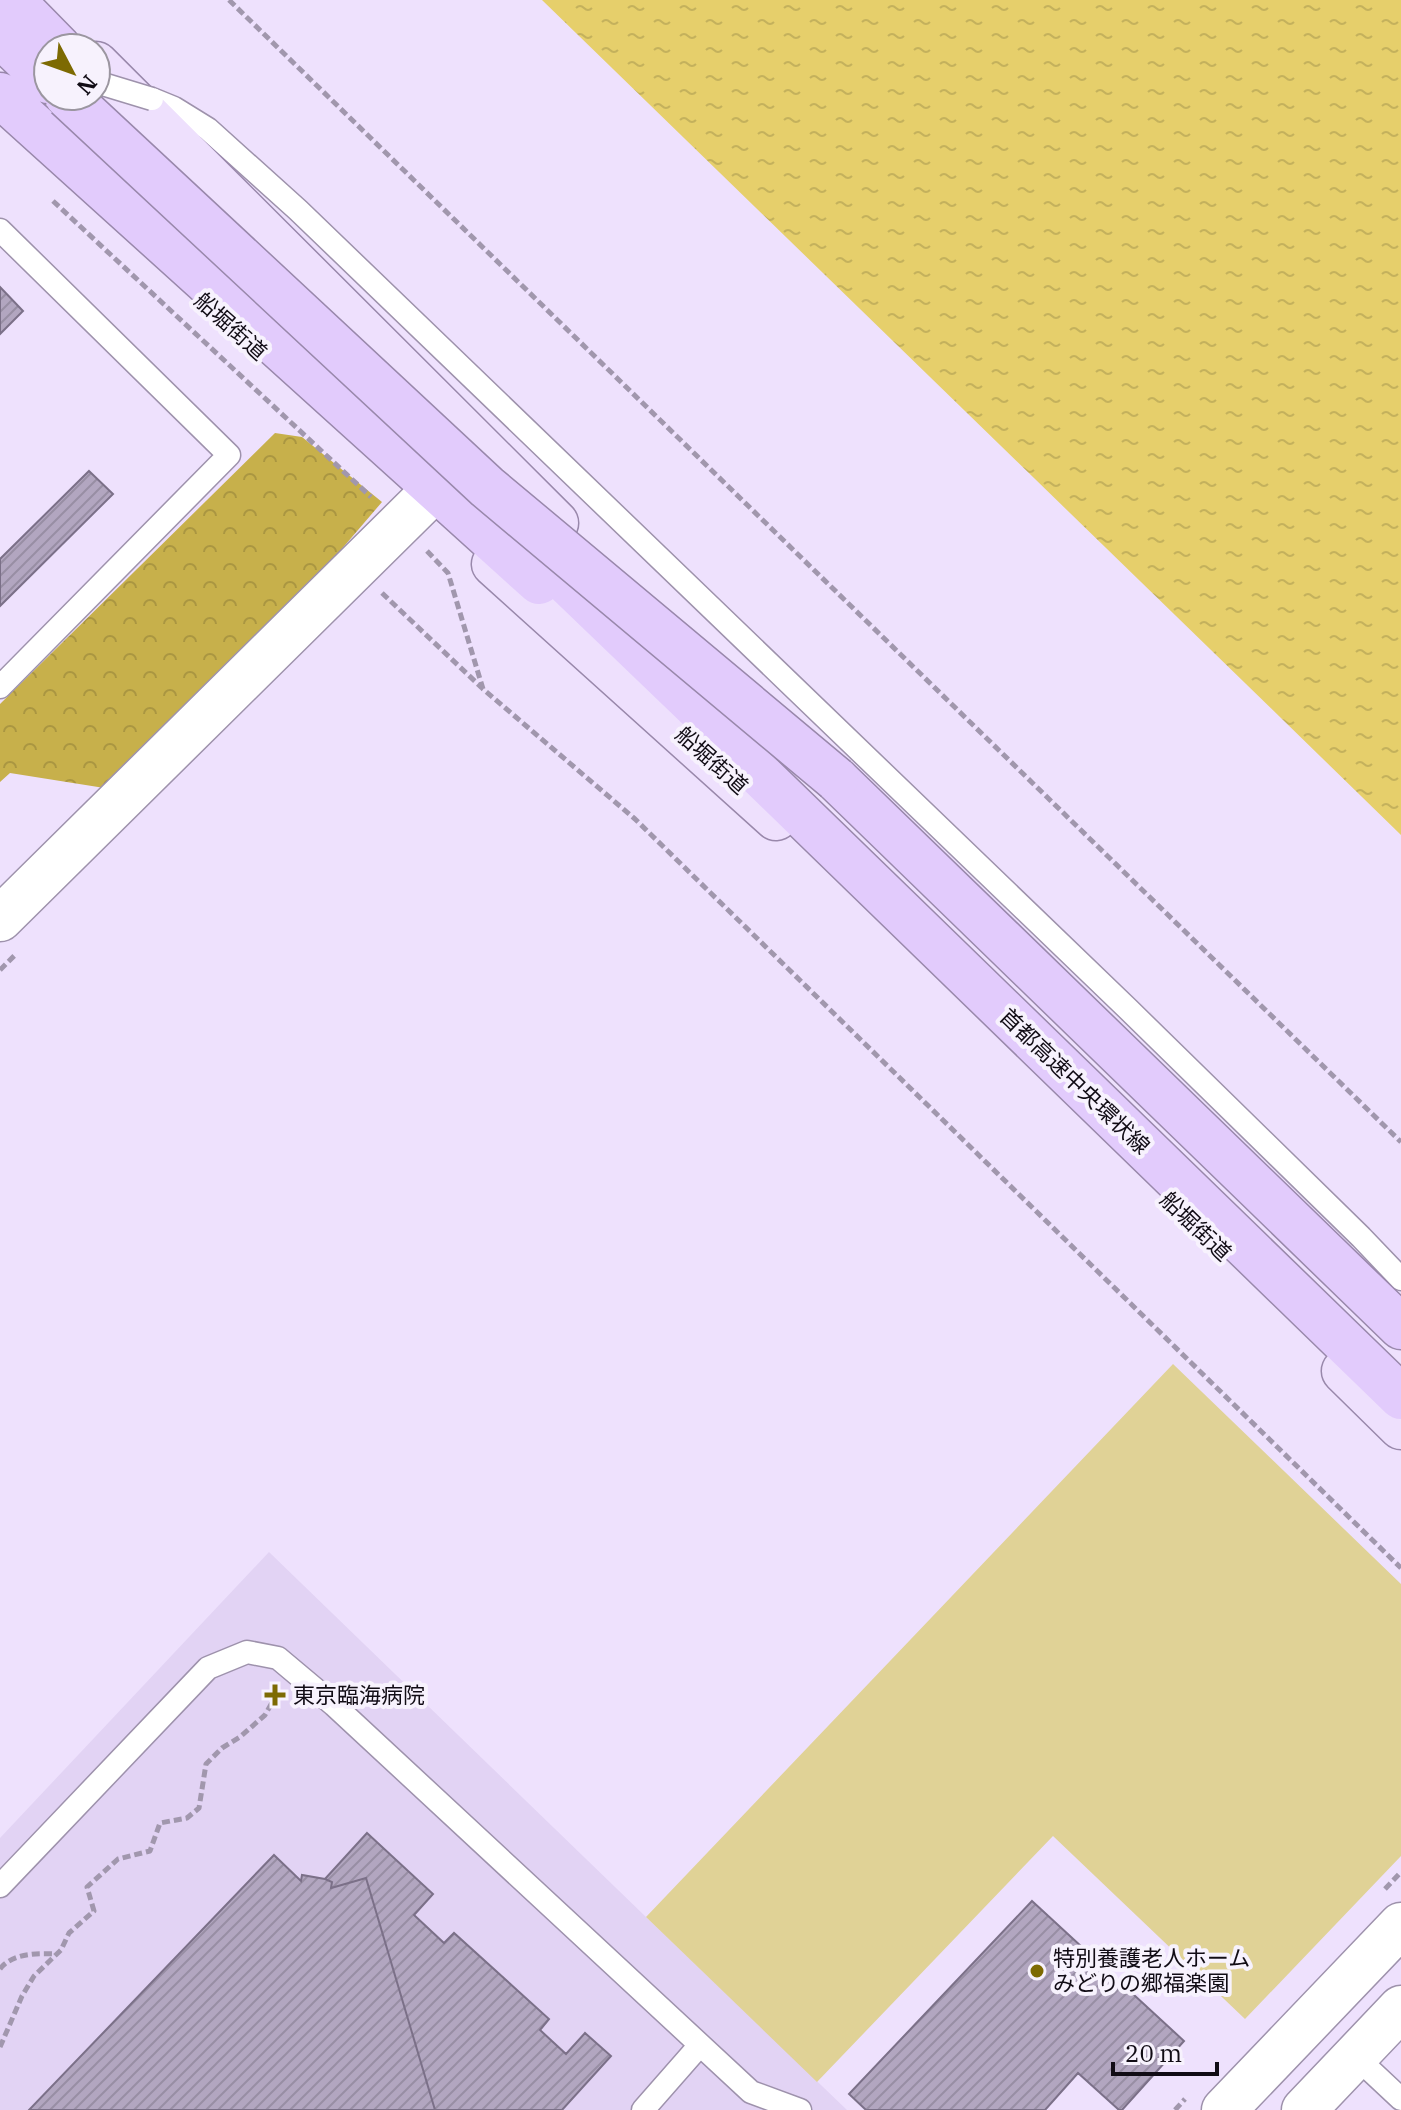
<svg xmlns="http://www.w3.org/2000/svg" width="1401" height="2110" viewBox="0 0 1401 2110" font-family="'IBM Plex Serif','Noto Sans JP',serif">
	<defs>
		<pattern id="forest-crowns" width="20" height="18" patternUnits="userSpaceOnUse" patternTransform="scale(2)"><rect width="20" height="18" fill="#c7b04b"/><path d="M2 6a3 3 0 1 1 6 0M12 15a3 3 0 1 1 6 0" fill="none" stroke="#aa9641"/></pattern>
		<pattern id="water-ripples" width="26" height="14" patternUnits="userSpaceOnUse" patternTransform="scale(2)"><rect width="26" height="14" fill="#e6cf6b"/><path d="M2 4q2-2 4 0t4 0M15 11q2-2 4 0t4 0" fill="none" stroke="#c4b15c"/></pattern>
		<pattern id="building-hatch" width="6" height="6" patternUnits="userSpaceOnUse" patternTransform="scale(2)"><rect width="6" height="6" fill="#b2a6c0"/><path d="M-1 1l2-2M0 6l6-6M5 7l2-2" fill="none" stroke="#988ea4"/></pattern>
	</defs>
	<rect width="100%" height="100%" fill="#eee1fd"/>
	<path fill="#e2d3f4" d="M 269,1552 L 646,1917 L 847,2110 L 0,2110 L 0,1838 Z"/>
	<path fill="#e0d296" d="M 1173,1364 L 1401,1584 L 1401,1856 L 1245,2019 L 1053,1836 L 817,2082 L 646,1917 Z"/>
	<path fill="url(#forest-crowns)" d="M 275,433 L 302,437 L 382,502 L 340,551 L 117,790 L 10,773 L 0,782 L 0,704 Z"/>
	<path fill="url(#water-ripples)" d="M 542,0 L 1401,0 L 1401,835 L 1282,719 Z"/>
	<path fill="#eee1fd" d="M 538,0 L 541,0 L 1401,839 L 539,3 Z"/>
	<path fill="url(#building-hatch)" stroke="#7b7088" stroke-width="2" d="M 0,287 L 23,311 L 0,334 Z
		M 89,471 L 113,494 L 0,606 L 0,559 Z
		M 367,1833 L 433,1894 L 414,1915 L 444,1943 L 454,1933 L 549,2019 L 540,2030 L 566,2054 L 585,2033 L 611,2056 L 562,2110 L 435,2110 L 366,1878 L 331,1888 L 332,1882 L 325,1879 Z
		M 274,1855 L 301,1881 L 302,1875 L 325,1879 L 332,1882 L 331,1888 L 366,1878 L 435,2110 L 29,2110 Z
		M 1032,1901 L 1184,2041 L 1122,2110 L 1119,2110 L 1078,2073 L 1045,2110 L 866,2110 L 849,2094 Z"/>
	<g fill="none" stroke-linecap="round" stroke-linejoin="round">
		<g stroke="#9e92ac" stroke-width="25">
			<path id="service" d="M 152,99 L 174,108 L 208,129 L 298,210 L 1128,1009 L 1361,1237 L 1401,1279
				M 0,230 L 229,455 L 0,687
				M 0,1886 L 208,1668 L 247,1652 L 278,1658 L 334,1705 L 751,2092 L 800,2110
				M 1355,2056 L 1401,2099
				M 643,2110 L 700,2045"/>
		</g>
		<g stroke="#9e92ac" stroke-width="47">
			<path id="tertiary" d="M 0,919 L 423,501
				M 1224,2110 L 1401,1925
				M 1304,2110 L 1401,2008"/>
		</g>
		<g stroke="#9988ab" stroke-width="47">
			<path id="primary" d="M 96,64 L 556,523
				M 494,564 L 776,818
				M 1344,1371 L 1401,1427"/>
		</g>
		<g stroke="#9988ab" stroke-width="47">
			<path id="motorway" d="M 12,0 L 59,48
				M 0,35 L 48,81
				M 0,95 L 539,582
				M 527,544 L 729,738 L 749,764 L 1401,1397
				M 836,779 L 1401,1327"/>
		</g>
		<path stroke="#a197ad" stroke-width="5" stroke-dasharray="8 4" stroke-linecap="butt" d="M 229,0 L 1401,1142
			M 53,201 L 371,497
			M 427,551 L 448,573 L 483,689 L 635,819 L 1401,1568
			M 382,593 L 482,688
			M 0,970 L 15,955
			M 1385,1889 L 1401,1872
			M 0,1969 C 12,1953 38,1953 57,1954
			M 0,2047 L 22,1996 L 34,1976 L 61,1950 L 69,1933 L 94,1911 L 87,1887 L 118,1859 L 150,1851 L 160,1823 L 187,1818 L 199,1808 L 206,1764 L 222,1748 L 240,1737 L 265,1715 L 277,1694
			M 1175,2110 L 1185,2099"/>
		<use href="#service" stroke="#fff" stroke-width="22"/>
		<use href="#tertiary" stroke="#fff" stroke-width="44"/>
		<use href="#primary" stroke="#eee0fd" stroke-width="44"/>
		<use href="#motorway" stroke="#e2cbfc" stroke-width="44"/>
		<g stroke="#9e92ac" stroke-width="25" stroke-linecap="butt">
			<path id="service-bridge" d="M 96,82 L 152,99"/>
		</g>
		<g stroke="#9988ab" stroke-width="47" stroke-linecap="butt">
			<path id="motorway-bridge" d="M 67,96 L 487,487 L 836,779"/>
		</g>
		<use href="#service-bridge" stroke="#fff" stroke-width="22"/>
		<use href="#motorway-bridge" stroke="#e2cbfc" stroke-width="44"/>
	</g>
	<g fill="#7d6a02" stroke="#f7f2fd" stroke-width="3">
		<path d="M271 1683h8v8h8v8h-8v8h-8v-8h-8v-8h8z"/>
		<circle cx="1037" cy="1971" r="8"/>
	</g>
	<g text-anchor="middle" stroke-width="8" stroke-linejoin="round" paint-order="stroke">
		<g font-size="22" fill="#110c15" stroke="#f7f2fd">
			<text transform="translate(231 326) rotate(42)" y="8">船堀街道</text>
			<text transform="translate(712 760) rotate(42)" y="8">船堀街道</text>
			<text transform="translate(1075 1081) rotate(44)" y="8">首都高速中央環状線</text>
			<text transform="translate(1196 1226) rotate(44)" y="8">船堀街道</text>
		</g>
		<g font-size="22" fill="#110c15" stroke="#f7f2fd" text-anchor="start">
			<text x="293" y="1703">東京臨海病院</text>
			<text x="1053" y="1966">特別養護老人ホーム<tspan x="1053" dy="25">みどりの郷福楽園</tspan></text>
		</g>
	</g>
	<g transform="translate(72 72) rotate(131)"><circle r="38" fill="#f7f2fd" stroke="#9b96a0" stroke-width="2"/>
	<path d="M0-6L14 30L0 20L-14 30Z" fill="#7d6a02"/>
	<text y="-12" font-size="22" font-weight="bold" text-anchor="middle" fill="#110c15">N</text>
	</g>
	<path d="M1113 2062v12h104v-12" fill="none" stroke="#110c15" stroke-width="4"/>
	<text x="1125" y="2062" font-size="24" fill="#110c15" stroke="#f7f2fd" stroke-width="6" paint-order="stroke">20 m</text>
</svg>
